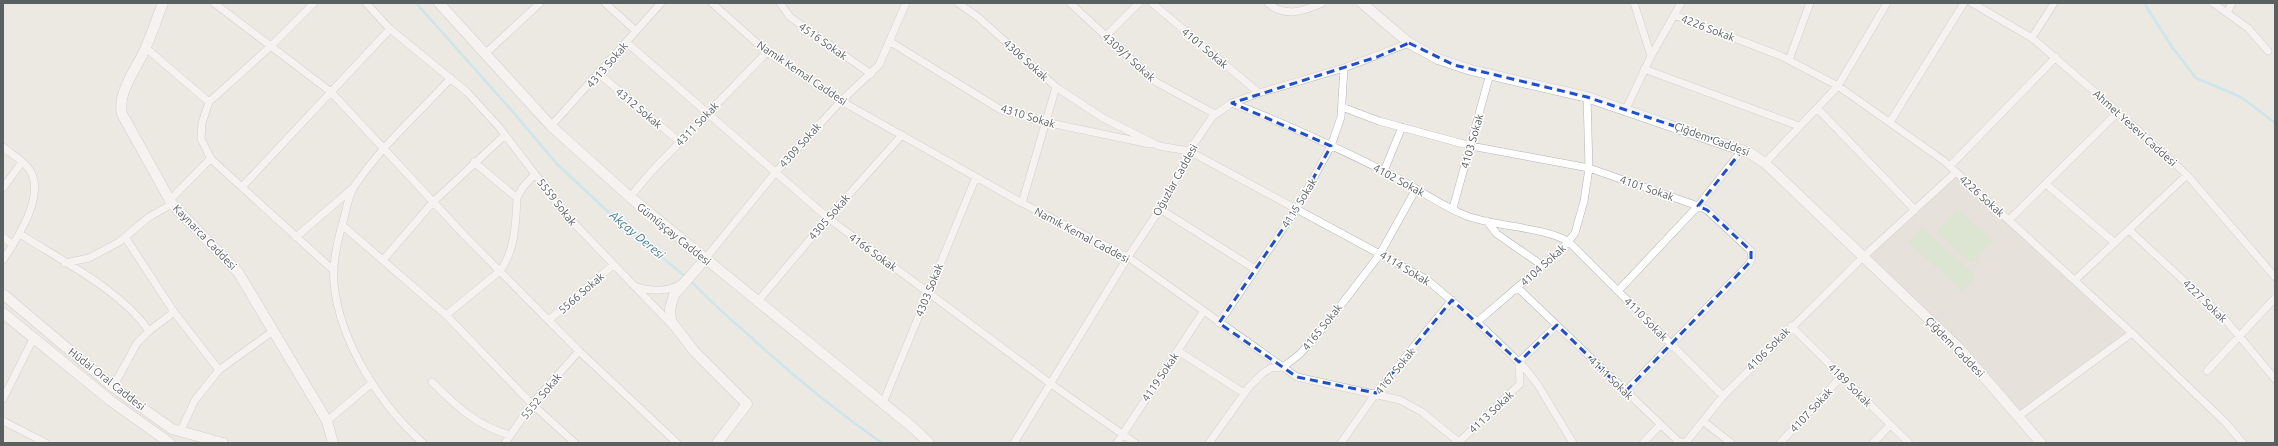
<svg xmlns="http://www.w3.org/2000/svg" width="2278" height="446" viewBox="0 0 2278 446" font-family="Ubuntu,sans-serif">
	<rect width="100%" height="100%" fill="#ece8e2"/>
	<path fill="#dfd9d3" d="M 1956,172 L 2132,333 L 2019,416 L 1863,257 Z"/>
	<path fill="#c6e2bf" d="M 1957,209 L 1993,241 L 1972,264 L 1937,232 Z
		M 1922,227 L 1976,276 L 1962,291 L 1908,242 Z"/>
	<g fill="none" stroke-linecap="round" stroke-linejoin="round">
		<path stroke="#a5e4f8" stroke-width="2.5" d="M 416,3 L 513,112 L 556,163 L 617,220 L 686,277
			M 2144,3 L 2172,47 L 2196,78 L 2241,97 L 2275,123
			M 690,280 C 709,301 730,319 752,338 C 793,376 836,411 882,443"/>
		<g stroke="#b2b5b8" stroke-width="8">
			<path id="street" d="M 214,3 L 331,92 L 465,236 L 579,351 L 677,443
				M 314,3 L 272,45 L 209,102 L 202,123 L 201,139 L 211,159 L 334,271
				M 366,3 L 390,29 L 467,92 L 499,127 L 567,216 L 672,325
				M 605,3 L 636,31
				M 712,3 L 767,52 L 841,101 L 1022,203 L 1128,257 L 1297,377 L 1400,400 L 1422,412 L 1460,443
				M 780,3 L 790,17 L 871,74
				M 958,3 L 978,17 L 1056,87 L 1022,203
				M 1070,3 L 1156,82 L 1215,114
				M 1152,3 L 1259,93
				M 1268,3 C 1284,18 1304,11 1322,3
				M 1634,3 L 1651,56
				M 1972,3 L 2032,38 L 2118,112 L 2187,175 L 2275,277
				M 2213,3 L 2248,28 L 2268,51
				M 2227,13 L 2232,3
				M 1674,15 L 1781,56 L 1838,86 L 1944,161 L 2132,333 L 2225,422 L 2243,443
				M 1106,36 L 1139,3
				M 2032,38 L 2054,3
				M 889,41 L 1001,110 L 1045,122 L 1150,144
				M 626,42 L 828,218 L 1051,384 L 1135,443
				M 146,48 L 209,102
				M 486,53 L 540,3
				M 1789,60 L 1810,3
				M 1644,69 L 1799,126
				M 599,74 L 680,142
				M 1056,87 L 1103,118 L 1159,146 L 1189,151 L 1426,279 L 1477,322 L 1523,366 L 1538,385 L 1573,443
				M 1232,103 C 1287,124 1340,149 1392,175 C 1417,188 1441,206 1467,216 C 1497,227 1545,227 1569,242 L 1723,396
				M 1342,107 L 1379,121 L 1471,146 L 1589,168 L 1698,206 L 1707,210 L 1751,251 L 1752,258 L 1749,264 L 1625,392
				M 1817,108 L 1915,210
				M 1626,109 L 1651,56 L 1681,3
				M 1890,122 L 1964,3
				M 551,126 L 661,3
				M 3,147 C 11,154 23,160 29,169 C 47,194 17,239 3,260
				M 1765,163 L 1838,86 L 1887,3
				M 1950,166 L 2056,57
				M 1384,171 L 1402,127
				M 2046,184 L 2115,243
				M 242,187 L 390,29
				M 3,188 L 22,162
				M 630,197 L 651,172 L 767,52
				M 517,198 L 523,187 L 535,174
				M 170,200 L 211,158
				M 1453,208 L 1490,74
				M 1160,209 L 1255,269
				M 2009,220 L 2118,112
				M 1487,221 L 1497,234 L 1543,266
				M 342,225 L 446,315 L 532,404 L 575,443
				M 2129,230 L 2224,318 L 2275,379
				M 20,234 C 62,261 121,290 149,331 L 137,343 L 113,387
				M 3,237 L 13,245
				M 125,237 L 174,312 L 219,370
				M 296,237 L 353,188
				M 705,259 L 775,173 L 841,101 L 879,65 L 906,3
				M 383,260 L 433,202 L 505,135
				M 65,263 L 89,258 L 119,242 L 149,217 L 172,204
				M 2075,280 L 2187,175
				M 634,286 C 649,291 669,293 682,283
				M 1518,288 L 1678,441 L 1684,443 L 1687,441 L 1703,421
				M 1618,291 L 1698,206 L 1743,149
				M 758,301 L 828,218 L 902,135
				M 446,315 L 500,271 C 515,252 516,221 517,198 L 474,162
				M 549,320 L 613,265
				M 1477,322 L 1561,250 L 1575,233 L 1584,201 L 1589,168 L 1587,97
				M 1219,323 L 1297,208 L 1331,146 L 1341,117 L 1344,68
				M 1791,326 L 1909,443
				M 149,331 L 174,312
				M 1178,351 L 1244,393
				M 2207,371 L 2275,298
				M 432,382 C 456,406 477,426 510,435
				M 3,399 L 33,339
				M 883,403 L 976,177
				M 2019,416 L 2132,333
				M 3,421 L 46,443
				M 327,421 L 372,383
				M 180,432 L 195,400 L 219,370 L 273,331
				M 1459,442 L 1520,384 L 1519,362 L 1557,325
				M 423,443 C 380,405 340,342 334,284 C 332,263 337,242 343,222 C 346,211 348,196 354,187 C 380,147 419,113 451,78
				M 505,443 L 532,404 L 579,351
				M 1014,443 L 1128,257 L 1166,200 L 1189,151 L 1213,116 L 1232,103 L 1259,93 L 1344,68 L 1409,43
				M 1117,443 L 1203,312
				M 1209,443 L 1249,387 L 1263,373 L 1271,368 L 1283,367 L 1300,354 L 1328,322 L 1380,254 L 1416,189
				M 1341,443 L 1376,393 L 1452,300
				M 1643,443 L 1660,425
				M 1731,443 L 1703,421 L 1723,396 L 1863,257 L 1956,172
				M 1780,443 L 1841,377
				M 1873,443 L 1890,425"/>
		</g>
		<g stroke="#b1b6b8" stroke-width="11">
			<path id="secondary" d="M 163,3 C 157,18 152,33 146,47 C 138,67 117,91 122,114 L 172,204 L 238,272 L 327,421 L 333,443
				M 439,3 L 551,126 L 630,197 L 911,426 L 929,443
				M 1362,3 L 1409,43 L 1438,59 L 1471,70 L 1587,97 L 1750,153 L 1765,163 L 1959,348 L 2041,443
				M 705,259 L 674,295 L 670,309 L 671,321 L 694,351 L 747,404 L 717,443
				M 3,294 L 113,387 L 172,429 L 223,443
				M 3,313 L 111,401 L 170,443"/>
		</g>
		<use href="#street" stroke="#fff" stroke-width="7"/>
		<use href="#secondary" stroke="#fff" stroke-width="10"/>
	</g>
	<path d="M0 0H2278V446H0ZM 1409,43 L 1454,65 L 1587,97 L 1743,149 L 1698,206 L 1707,210 L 1751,251 L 1751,261 L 1625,392 L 1557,325 L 1519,362 L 1452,300 L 1376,393 L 1297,377 L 1219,323 L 1297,208 L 1331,146 L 1232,103 L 1377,57 Z" fill="#ece8e2" fill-opacity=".55" fill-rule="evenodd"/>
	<path fill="none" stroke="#1d4ed8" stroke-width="3" stroke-dasharray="8 5" stroke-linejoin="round" d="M 1409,43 L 1454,65 L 1587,97 L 1743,149 L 1698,206 L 1707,210 L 1751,251 L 1751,261 L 1625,392 L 1557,325 L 1519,362 L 1452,300 L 1376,393 L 1297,377 L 1219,323 L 1297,208 L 1331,146 L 1232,103 L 1377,57 Z"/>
	<g text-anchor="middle" stroke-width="3" stroke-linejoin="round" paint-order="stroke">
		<g font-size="11" fill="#5a5f61" stroke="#fff">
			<text transform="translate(1708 28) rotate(21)" y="4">4226 Sokak</text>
			<text transform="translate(823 41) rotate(35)" y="4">4516 Sokak</text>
			<text transform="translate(1205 48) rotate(40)" y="4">4101 Sokak</text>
			<text transform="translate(1129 57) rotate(42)" y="4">4309/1 Sokak</text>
			<text transform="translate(1026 60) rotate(42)" y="4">4306 Sokak</text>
			<text transform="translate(607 65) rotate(-49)" y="4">4313 Sokak</text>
			<text transform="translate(802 73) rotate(34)" y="4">Namık Kemal Caddesi</text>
			<text transform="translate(639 108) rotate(40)" y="4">4312 Sokak</text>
			<text transform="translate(1028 116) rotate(17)" y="4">4310 Sokak</text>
			<text transform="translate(697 124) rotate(-46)" y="4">4311 Sokak</text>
			<text transform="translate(2135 128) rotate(42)" y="4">Ahmet Yesevi Caddesi</text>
			<text transform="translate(1712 139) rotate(20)" y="4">Çiğdem Caddesi</text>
			<text transform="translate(1472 141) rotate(-74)" y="4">4103 Sokak</text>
			<text transform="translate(800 145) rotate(-48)" y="4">4309 Sokak</text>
			<text transform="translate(1175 180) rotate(-61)" y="4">Oğuzlar Caddesi</text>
			<text transform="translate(1399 180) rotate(28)" y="4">4102 Sokak</text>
			<text transform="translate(1647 188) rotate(19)" y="4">4101 Sokak</text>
			<text transform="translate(1982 196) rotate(42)" y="4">4226 Sokak</text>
			<text transform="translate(557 202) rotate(52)" y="4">5559 Sokak</text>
			<text transform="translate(1299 203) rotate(-58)" y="4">4115 Sokak</text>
			<text transform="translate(829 217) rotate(-49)" y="4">4305 Sokak</text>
			<text transform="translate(674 234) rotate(39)" y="4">Gümüşçay Caddesi</text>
			<text transform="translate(1082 235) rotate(28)" y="4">Namık Kemal Caddesi</text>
			<text transform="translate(205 237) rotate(46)" y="4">Kaynarca Caddesi</text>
			<text transform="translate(873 252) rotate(36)" y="4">4166 Sokak</text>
			<text transform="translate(1543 265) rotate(-42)" y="4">4104 Sokak</text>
			<text transform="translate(1405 268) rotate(31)" y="4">4114 Sokak</text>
			<text transform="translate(929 290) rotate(-68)" y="4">4303 Sokak</text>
			<text transform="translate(581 293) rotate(-41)" y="4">5566 Sokak</text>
			<text transform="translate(2205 301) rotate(44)" y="4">4227 Sokak</text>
			<text transform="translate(1646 319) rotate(45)" y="4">4110 Sokak</text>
			<text transform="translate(1322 327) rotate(-51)" y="4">4165 Sokak</text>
			<text transform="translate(1955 347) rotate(46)" y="4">Çiğdem Caddesi</text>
			<text transform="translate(1768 349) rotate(-45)" y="4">4106 Sokak</text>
			<text transform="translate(1395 371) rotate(-51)" y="4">4167 Sokak</text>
			<text transform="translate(1160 377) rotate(-56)" y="4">4119 Sokak</text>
			<text transform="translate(1611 378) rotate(44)" y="4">4111 Sokak</text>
			<text transform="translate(107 379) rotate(38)" y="4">Hüdai Oral Caddesi</text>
			<text transform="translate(1850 385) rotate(45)" y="4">4189 Sokak</text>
			<text transform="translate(541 396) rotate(-50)" y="4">5552 Sokak</text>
			<text transform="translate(1811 410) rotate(-47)" y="4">4107 Sokak</text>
			<text transform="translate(1491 412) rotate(-43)" y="4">4113 Sokak</text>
		</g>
		<g font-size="12" font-style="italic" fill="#3f7b98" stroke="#fff">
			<text transform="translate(637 235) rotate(40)" y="4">Akçay Deresi</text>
		</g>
	</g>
	<rect width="2278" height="446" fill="none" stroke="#5a5f61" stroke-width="8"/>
</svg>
